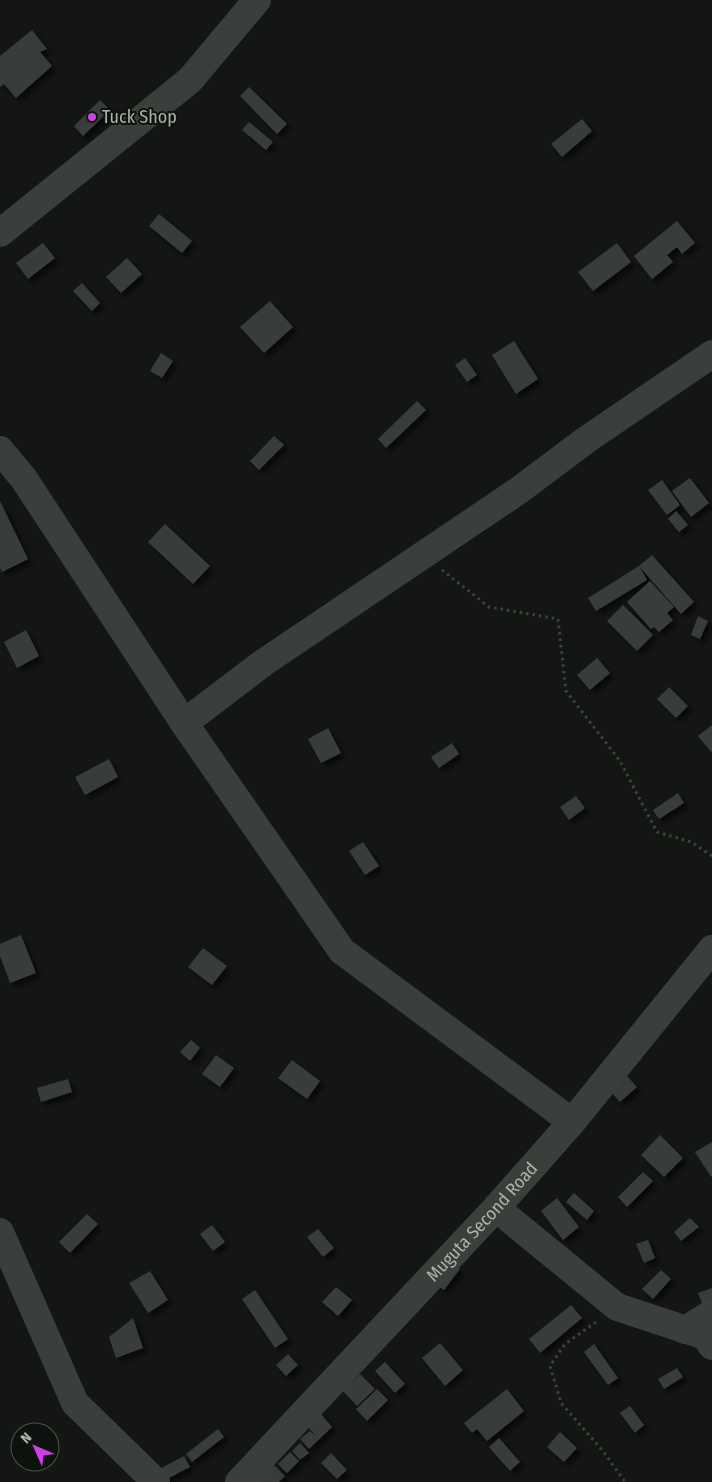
<svg xmlns="http://www.w3.org/2000/svg" width="712" height="1482" viewBox="0 0 712 1482" font-family="'Fira Sans Condensed',sans-serif">
	<defs>
		<filter id="shadow"><feDropShadow dx="4.5" dy="4.5" stdDeviation="2.5" flood-color="#0009"/></filter>
	</defs>
	<rect width="100%" height="100%" fill="#141614"/>
	<path fill="#393d3a" filter="url(#shadow)" d="M 32,30 L 47,49 L 40,52 L 52,66 L 16,98 L 4,84 L 0,87 L 0,56 Z
		M 249,87 L 287,124 L 277,134 L 240,96 Z
		M 100,100 L 110,110 L 83,136 L 74,126 Z
		M 582,119 L 592,131 L 562,157 L 551,144 Z
		M 249,122 L 273,142 L 266,150 L 242,130 Z
		M 159,214 L 192,241 L 182,253 L 149,226 Z
		M 677,221 L 695,243 L 682,254 L 677,247 L 667,255 L 673,262 L 652,279 L 634,256 Z
		M 43,243 L 55,258 L 28,279 L 16,263 Z
		M 617,243 L 631,262 L 593,291 L 578,272 Z
		M 127,258 L 142,274 L 121,293 L 106,277 Z
		M 82,283 L 100,303 L 92,311 L 73,291 Z
		M 270,301 L 293,327 L 264,353 L 240,327 Z
		M 514,341 L 538,379 L 516,394 L 492,355 Z
		M 161,353 L 173,361 L 162,378 L 150,371 Z
		M 465,358 L 477,375 L 467,382 L 455,365 Z
		M 417,401 L 426,410 L 386,448 L 378,439 Z
		M 274,436 L 284,445 L 259,470 L 250,461 Z
		M 690,478 L 709,503 L 691,517 L 672,491 Z
		M 662,480 L 680,505 L 667,515 L 648,490 Z
		M 0,501 L 28,559 L 2,572 L 0,568 Z
		M 676,511 L 688,525 L 679,532 L 668,519 Z
		M 165,524 L 210,566 L 193,584 L 148,542 Z
		M 652,555 L 694,602 L 681,614 L 639,566 Z
		M 639,566 L 647,580 L 596,611 L 588,598 Z
		M 650,581 L 674,607 L 667,613 L 673,620 L 659,632 L 654,627 L 651,629 L 627,602 Z
		M 623,605 L 653,635 L 637,651 L 607,621 Z
		M 698,616 L 708,621 L 700,639 L 691,635 Z
		M 26,630 L 39,656 L 17,668 L 4,642 Z
		M 597,658 L 610,673 L 590,690 L 577,675 Z
		M 669,687 L 688,706 L 676,718 L 657,699 Z
		M 712,725 L 712,751 L 711,752 L 698,736 Z
		M 328,728 L 341,753 L 321,763 L 308,739 Z
		M 452,743 L 459,754 L 439,768 L 431,757 Z
		M 109,759 L 118,777 L 85,795 L 75,777 Z
		M 678,793 L 684,803 L 659,819 L 653,810 Z
		M 576,796 L 585,808 L 569,820 L 560,807 Z
		M 363,842 L 379,866 L 365,875 L 349,851 Z
		M 21,935 L 36,973 L 10,983 L 0,956 L 0,944 Z
		M 203,948 L 227,966 L 212,985 L 188,967 Z
		M 191,1040 L 200,1048 L 190,1061 L 180,1052 Z
		M 216,1055 L 234,1068 L 220,1087 L 202,1074 Z
		M 292,1060 L 320,1081 L 307,1099 L 278,1078 Z
		M 627,1076 L 637,1087 L 620,1102 L 610,1091 Z
		M 68,1079 L 72,1092 L 41,1102 L 37,1088 Z
		M 660,1135 L 683,1158 L 664,1177 L 641,1155 Z
		M 712,1142 L 712,1176 L 711,1177 L 695,1152 Z
		M 643,1172 L 653,1181 L 627,1207 L 618,1197 Z
		M 574,1193 L 594,1211 L 587,1220 L 566,1202 Z
		M 557,1198 L 579,1227 L 563,1240 L 541,1211 Z
		M 87,1214 L 98,1224 L 70,1253 L 59,1242 Z
		M 690,1218 L 699,1227 L 681,1241 L 674,1232 Z
		M 212,1225 L 225,1242 L 213,1251 L 200,1234 Z
		M 318,1229 L 334,1248 L 323,1257 L 307,1237 Z
		M 648,1240 L 655,1258 L 644,1263 L 636,1244 Z
		M 451,1262 L 460,1269 L 444,1290 L 435,1284 Z
		M 661,1270 L 671,1279 L 653,1299 L 642,1289 Z
		M 150,1271 L 168,1300 L 148,1313 L 129,1283 Z
		M 336,1287 L 352,1300 L 338,1316 L 322,1302 Z
		M 712,1288 L 712,1303 L 703,1306 L 698,1293 Z
		M 255,1290 L 288,1339 L 275,1348 L 242,1299 Z
		M 571,1305 L 582,1318 L 540,1353 L 529,1339 Z
		M 133,1318 L 143,1348 L 116,1358 L 109,1337 Z
		M 440,1343 L 463,1370 L 445,1386 L 422,1358 Z
		M 594,1344 L 618,1378 L 608,1385 L 584,1352 Z
		M 288,1354 L 298,1365 L 286,1376 L 276,1365 Z
		M 385,1362 L 405,1384 L 395,1393 L 375,1371 Z
		M 677,1368 L 683,1377 L 664,1389 L 658,1379 Z
		M 360,1374 L 375,1389 L 357,1406 L 343,1391 Z
		M 377,1389 L 388,1400 L 367,1421 L 356,1409 Z
		M 507,1389 L 524,1411 L 487,1441 L 477,1429 L 472,1433 L 464,1423 Z
		M 630,1406 L 644,1425 L 635,1433 L 620,1413 Z
		M 320,1413 L 332,1427 L 309,1449 L 300,1439 L 310,1431 L 317,1437 L 307,1426 Z
		M 218,1429 L 224,1437 L 192,1462 L 186,1454 Z
		M 560,1432 L 577,1448 L 564,1462 L 547,1447 Z
		M 499,1438 L 520,1462 L 510,1471 L 489,1447 Z
		M 300,1443 L 309,1453 L 300,1460 L 292,1451 Z
		M 290,1452 L 299,1461 L 287,1473 L 278,1464 Z
		M 331,1453 L 347,1470 L 337,1479 L 321,1463 Z
		M 184,1456 L 190,1467 L 161,1482 L 154,1472 Z
		M 274,1465 L 285,1476 L 279,1482 L 257,1482 Z"/>
	<g fill="none" stroke-linecap="round" stroke-linejoin="round">
		<path stroke="#3e433e" stroke-width="3" stroke-dasharray="2.5 4" stroke-linecap="butt" d="M 442,570 L 489,607 L 558,619 L 566,691 L 620,761 L 657,832 L 691,842 L 712,856
			M 596,1322 L 565,1344 L 550,1366 L 561,1403 L 603,1451 L 625,1482"/>
		<g stroke="#3a3f3b" stroke-width="28">
			<path d="M 0,233 L 190,80 L 257,0"/>
			<path d="M 0,450 L 24,479 L 184,723 L 342,951 L 572,1122"/>
			<path d="M 184,723 L 263,663 L 518,491 L 586,440 L 712,354"/>
			<path d="M 496,1208 L 617,1307 L 705,1336 L 712,1346"/>
			<path d="M 0,1232 L 75,1403 L 156,1482"/>
			<path d="M 685,1330 L 712,1313"/>
			<path id="s1" d="M 239,1482 L 496,1208 L 572,1122 L 712,949"/>
		</g>
	</g>
	<circle fill="#cd40e1" stroke="#0f110f" stroke-width="2" cx="92" cy="117" r="5"/>
	<g text-anchor="middle" stroke-width="4" stroke-linejoin="round" paint-order="stroke">
		<g font-size="18" fill="#a8b5a7" stroke="#0f110f" text-anchor="start">
			<text x="102" y="123">Tuck Shop</text>
		</g>
		<g font-size="18" fill="#a8b5a7" stroke="#0f110f">
			<text dy="6" stroke="none"><textPath href="#s1" startOffset="356">Muguta Second Road</textPath></text>
		</g>
	</g>
	<g transform="translate(35 1447) rotate(315)"><circle r="24" fill="#0f110f" stroke="#4c534c"/>
	<path d="M0-4L9 19L0 12L-9 19Z" fill="#cd40e1"/>
	<text y="-8" font-size="14" font-weight="bold" text-anchor="middle" fill="#a8b5a7">N</text>
	</g>
</svg>
